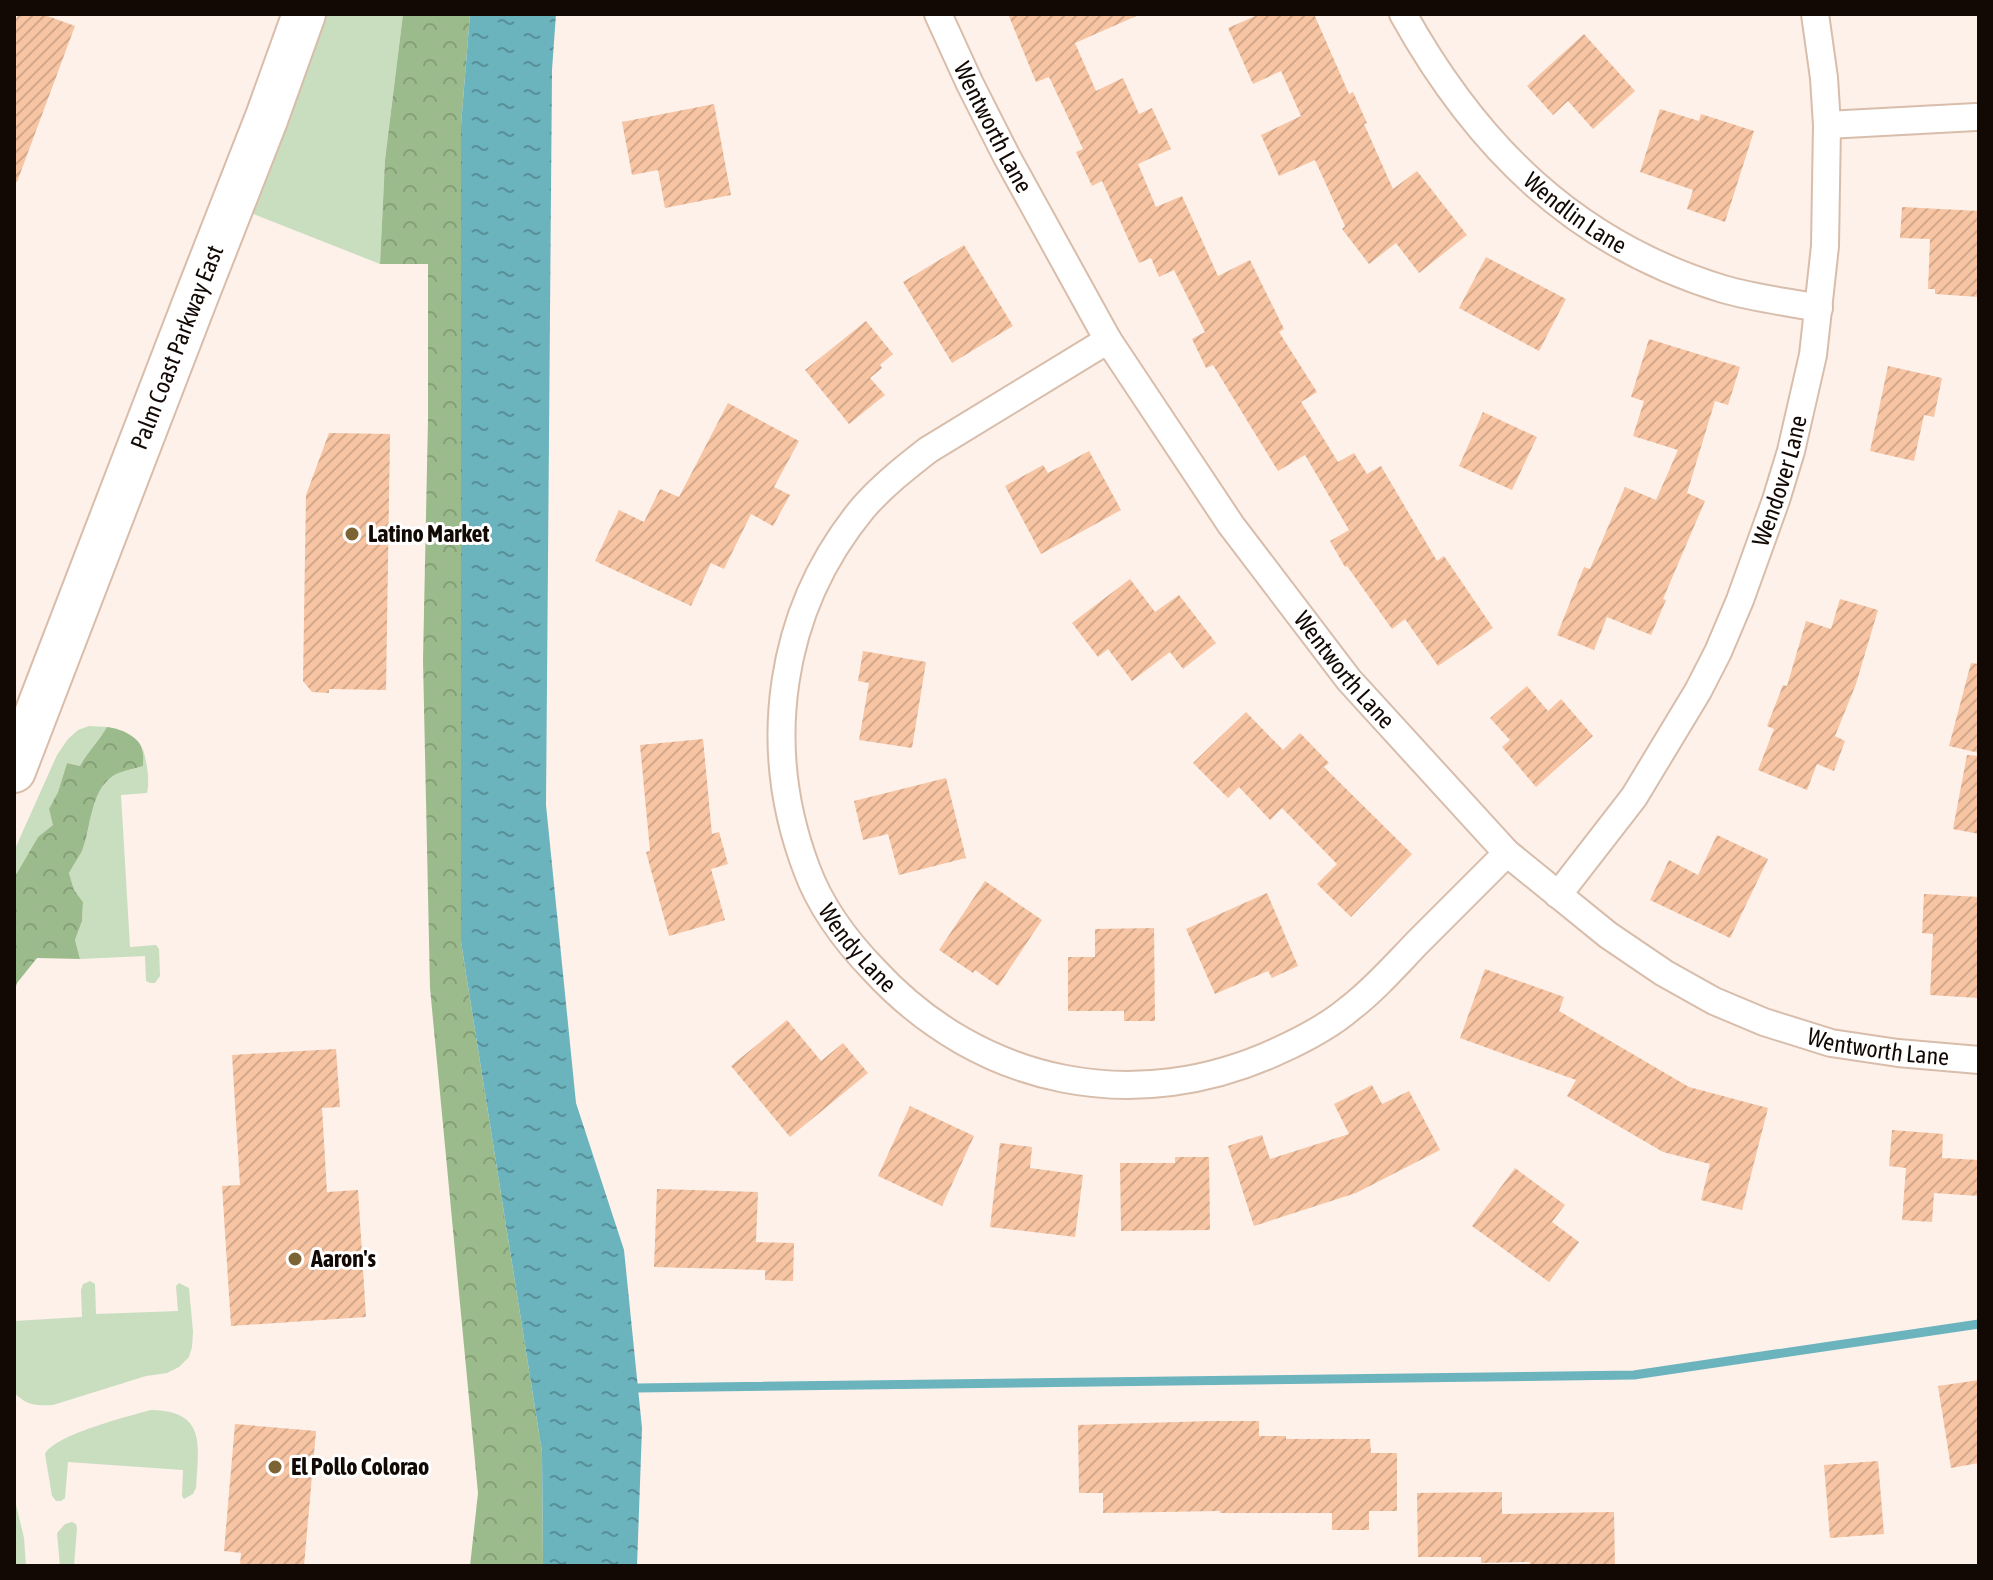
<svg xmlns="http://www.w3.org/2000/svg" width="1993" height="1580" viewBox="0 0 1993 1580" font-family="'Asap Condensed',sans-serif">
	<defs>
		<pattern id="forest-crowns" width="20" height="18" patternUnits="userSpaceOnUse" patternTransform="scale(2)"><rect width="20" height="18" fill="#9cbb8c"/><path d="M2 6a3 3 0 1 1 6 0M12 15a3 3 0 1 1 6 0" fill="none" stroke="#859f77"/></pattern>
		<pattern id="water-ripples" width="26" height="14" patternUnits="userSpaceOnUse" patternTransform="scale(2)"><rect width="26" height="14" fill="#6bb3bd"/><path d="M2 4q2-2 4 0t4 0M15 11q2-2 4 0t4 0" fill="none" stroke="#579098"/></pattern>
		<pattern id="building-hatch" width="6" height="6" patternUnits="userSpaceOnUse" patternTransform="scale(2)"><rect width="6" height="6" fill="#f7c5a3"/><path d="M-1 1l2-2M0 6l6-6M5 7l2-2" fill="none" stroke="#d3a88b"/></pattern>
	</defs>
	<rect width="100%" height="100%" fill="#fdf1ea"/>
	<path fill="#c9ddbf" d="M 320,14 L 403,14 L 385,160 L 380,264 L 246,211 Z
		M 89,726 L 107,727 C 99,741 87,752 80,766 L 67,763 L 58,792 L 49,809 L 54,825 L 38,837 L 14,878 L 14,851 L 57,755 L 68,739 L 78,730 Z
		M 143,749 C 147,763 150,780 147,793 L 121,795 L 130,947 L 156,945 L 159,949 L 160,976 L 155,983 L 150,983 L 146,981 L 145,956 L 80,959 L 75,940 L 82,921 L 83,902 L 74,890 L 69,873 C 73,866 78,858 82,851 C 91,829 90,791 113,776 C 120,771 134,769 143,766 Z
		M 90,1281 L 95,1284 L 96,1314 L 178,1311 L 176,1286 L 179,1283 L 189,1288 L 193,1332 L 192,1347 L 189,1357 L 179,1367 L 167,1373 L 146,1376 L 53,1405 C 36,1406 25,1405 14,1392 L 14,1321 L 82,1317 L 81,1290 L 83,1284 Z
		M 151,1410 C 208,1411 198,1447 196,1488 L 193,1494 L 184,1499 L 182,1496 L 183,1470 L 68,1462 L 65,1498 L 61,1501 L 56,1501 L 52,1496 L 45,1454 C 54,1435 129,1416 151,1410 Z
		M 14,1496 L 24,1538 L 26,1566 L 14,1566 Z
		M 72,1522 L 76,1524 L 77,1528 L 74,1566 L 60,1566 L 57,1533 L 65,1524 Z"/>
	<path fill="url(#forest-crowns)" d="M 403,14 L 470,14 L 461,125 L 461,942 L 542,1452 L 543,1566 L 470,1566 L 478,1493 L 430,988 L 423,660 L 428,419 L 428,264 L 380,264 L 385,160 Z
		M 107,727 C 118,728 136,735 141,746 C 144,752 143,760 143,766 C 134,769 120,771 113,776 C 90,791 91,829 82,851 C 78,858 73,866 69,873 L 74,890 L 83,902 L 82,921 L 75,940 L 80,959 L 37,958 L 17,983 L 14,994 L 14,878 L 38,837 L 53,825 L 49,809 L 58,792 L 67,763 L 80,766 C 88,751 99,741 107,727 Z"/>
	<path fill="url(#water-ripples)" d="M 470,14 L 556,14 L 552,70 L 546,805 L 576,1103 L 624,1250 L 642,1428 L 637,1566 L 543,1566 L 542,1452 L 461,942 L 461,125 Z"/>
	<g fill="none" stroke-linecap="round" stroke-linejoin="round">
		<path stroke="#6bb3bd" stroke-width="9" d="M 637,1388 L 1634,1375 L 1979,1324"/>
	</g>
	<path fill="url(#building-hatch)" d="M 18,14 L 42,14 L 75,26 L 17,182 L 14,182 L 14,24 Z
		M 1008,14 L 1141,14 L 1075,43 L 1096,91 L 1123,78 L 1139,114 L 1152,108 L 1171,149 L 1138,164 L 1156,207 L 1182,196 L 1218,276 L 1250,260 L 1284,329 L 1279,332 L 1317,392 L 1301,402 L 1338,462 L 1354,453 L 1367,474 L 1381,466 L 1437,561 L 1444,556 L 1493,628 L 1438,666 L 1405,619 L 1392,629 L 1347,566 L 1345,567 L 1330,541 L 1349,530 L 1305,455 L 1278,471 L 1213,365 L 1206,368 L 1192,339 L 1205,332 L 1174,270 L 1159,277 L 1151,258 L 1139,263 L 1102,181 L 1092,186 L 1076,152 L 1083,149 L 1049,77 L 1036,82 Z
		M 1260,14 L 1314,14 L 1349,94 L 1353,92 L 1367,123 L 1364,124 L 1393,189 L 1417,171 L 1467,235 L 1419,273 L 1396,243 L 1369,264 L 1342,229 L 1345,226 L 1315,160 L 1279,176 L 1261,135 L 1301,116 L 1281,71 L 1253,84 L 1228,28 Z
		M 1584,34 L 1635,91 L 1593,129 L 1568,101 L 1553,115 L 1527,86 Z
		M 714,104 L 731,195 L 665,208 L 658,170 L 632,175 L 622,122 Z
		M 1660,109 L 1699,121 L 1701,114 L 1754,131 L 1725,222 L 1687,209 L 1693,190 L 1640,172 Z
		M 1902,207 L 1979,211 L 1979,297 L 1935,294 L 1935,289 L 1928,289 L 1930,239 L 1900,238 Z
		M 964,245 L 1013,326 L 952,363 L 903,282 Z
		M 1486,257 L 1566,299 L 1539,351 L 1459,308 Z
		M 866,321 L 893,354 L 880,365 L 882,368 L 870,378 L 885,395 L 849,424 L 805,370 Z
		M 1649,339 L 1740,367 L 1728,405 L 1715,401 L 1687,493 L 1705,501 L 1663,599 L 1666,600 L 1651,635 L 1607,617 L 1594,650 L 1557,635 L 1584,567 L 1590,569 L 1625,487 L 1656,500 L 1678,450 L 1633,436 L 1644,401 L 1631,397 Z
		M 1888,366 L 1942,378 L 1934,417 L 1924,415 L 1914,461 L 1870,451 Z
		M 728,403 L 799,441 L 774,487 L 790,495 L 773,526 L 751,514 L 724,569 L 711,563 L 691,606 L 595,561 L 619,510 L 644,522 L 660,489 L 679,497 Z
		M 1483,412 L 1537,437 L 1512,490 L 1459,466 Z
		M 329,433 L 390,434 L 386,690 L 329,689 L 329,693 L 312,692 L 303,681 L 306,495 Z
		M 1089,451 L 1121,510 L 1041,554 L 1005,486 L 1043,465 L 1048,473 Z
		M 1130,579 L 1155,612 L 1179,595 L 1216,643 L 1183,669 L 1170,652 L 1132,681 L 1108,649 L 1098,657 L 1072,623 Z
		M 1840,599 L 1878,610 L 1856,684 L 1835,736 L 1845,741 L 1834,771 L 1817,764 L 1807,790 L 1758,770 L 1774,729 L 1767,726 L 1783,685 L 1787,686 L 1806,621 L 1831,629 Z
		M 863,651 L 926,662 L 912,748 L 859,740 L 869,683 L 858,681 Z
		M 1971,663 L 1979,664 L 1979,753 L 1949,746 Z
		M 1527,686 L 1548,711 L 1561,699 L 1593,736 L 1536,787 L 1502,747 L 1510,740 L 1490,718 Z
		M 1246,712 L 1283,750 L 1300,733 L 1329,763 L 1324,767 L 1412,854 L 1351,917 L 1317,884 L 1337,864 L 1282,808 L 1270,820 L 1239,787 L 1228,798 L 1193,763 Z
		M 703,739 L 712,834 L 719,832 L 728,864 L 711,869 L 725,920 L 669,936 L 646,852 L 650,851 L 640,745 Z
		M 1967,755 L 1979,756 L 1979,834 L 1953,829 Z
		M 946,778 L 966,858 L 899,875 L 888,834 L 863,840 L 854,801 Z
		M 1717,835 L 1768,859 L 1730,938 L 1650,900 L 1669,860 L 1698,875 Z
		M 985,881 L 1042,920 L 998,986 L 975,970 L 973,973 L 939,950 Z
		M 1267,893 L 1298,966 L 1272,978 L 1268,971 L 1215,994 L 1186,929 Z
		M 1924,894 L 1979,897 L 1979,998 L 1930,995 L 1933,934 L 1922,933 Z
		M 1154,928 L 1155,1021 L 1124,1021 L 1124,1011 L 1068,1011 L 1068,957 L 1095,957 L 1095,929 Z
		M 1485,969 L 1564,997 L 1559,1011 L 1689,1087 L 1768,1108 L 1742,1210 L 1701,1200 L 1710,1164 L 1663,1152 L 1567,1096 L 1576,1080 L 1460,1038 Z
		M 787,1020 L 821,1061 L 843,1043 L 868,1073 L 790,1137 L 731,1066 Z
		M 336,1049 L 340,1107 L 322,1108 L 327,1192 L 358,1190 L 366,1317 L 231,1326 L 222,1186 L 240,1185 L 232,1055 Z
		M 1372,1085 L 1382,1104 L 1409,1091 L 1440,1150 L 1356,1193 L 1254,1226 L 1228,1146 L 1262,1135 L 1270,1159 L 1349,1134 L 1334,1104 Z
		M 910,1106 L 974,1136 L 942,1206 L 878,1176 Z
		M 1892,1130 L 1943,1134 L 1942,1158 L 1979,1160 L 1979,1196 L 1934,1193 L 1932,1222 L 1902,1220 L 1906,1168 L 1889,1166 Z
		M 1000,1143 L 1032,1147 L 1030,1168 L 1083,1175 L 1075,1237 L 990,1227 Z
		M 1175,1157 L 1209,1157 L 1210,1230 L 1121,1231 L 1120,1163 L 1175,1163 Z
		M 1515,1168 L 1565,1205 L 1552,1222 L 1579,1242 L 1549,1282 L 1472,1226 Z
		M 657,1189 L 758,1192 L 756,1242 L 794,1243 L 793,1281 L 765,1280 L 765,1270 L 654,1267 Z
		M 1979,1380 L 1979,1463 L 1951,1468 L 1938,1386 Z
		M 1212,1421 L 1259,1421 L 1259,1436 L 1286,1436 L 1286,1439 L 1370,1439 L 1371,1453 L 1397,1453 L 1397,1511 L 1369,1511 L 1369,1530 L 1332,1530 L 1332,1513 L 1220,1513 L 1220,1511 L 1103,1513 L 1103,1493 L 1079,1493 L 1078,1425 Z
		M 235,1424 L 316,1431 L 304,1566 L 240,1566 L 241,1553 L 224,1551 Z
		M 1878,1461 L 1884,1534 L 1830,1538 L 1824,1465 Z
		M 1502,1492 L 1502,1514 L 1614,1512 L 1615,1566 L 1530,1566 L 1530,1562 L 1481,1563 L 1481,1557 L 1418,1557 L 1417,1493 Z"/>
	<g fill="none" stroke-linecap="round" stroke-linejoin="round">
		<g stroke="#d8bdab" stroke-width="30">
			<g id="minor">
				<path id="s1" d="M 938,14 L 970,84 L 1007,157 L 1108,340 L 1231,525 L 1349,680 L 1507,853 L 1608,935 L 1664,973 L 1714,1001 L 1764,1022 L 1831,1043 L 1898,1053 L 1979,1060"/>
				<path id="s2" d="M 1403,14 C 1477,147 1575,244 1723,289 C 1754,298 1787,302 1819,308"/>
				<path d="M 1827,125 L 1976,117"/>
				<path id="s3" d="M 1108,340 L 928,450 C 905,468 882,486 863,508 C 778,611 760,747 807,870 C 821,908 846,941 874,970 C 981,1086 1137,1117 1280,1050 C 1304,1039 1329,1026 1349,1009 C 1374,990 1395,966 1417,943 C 1447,913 1477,883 1507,853"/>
				<path id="s4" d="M 1558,895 L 1634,797 L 1698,691 L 1718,652 L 1740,600 L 1776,500 L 1791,451 L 1813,355 L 1825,246 L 1827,125 L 1824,78 L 1815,14"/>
			</g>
		</g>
		<g stroke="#d8bdab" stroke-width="46">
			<g id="primary">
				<path id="s5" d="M 14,771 L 196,298 L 267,117 L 304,14"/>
			</g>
		</g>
		<use href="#minor" stroke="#fff" stroke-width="26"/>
		<use href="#primary" stroke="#fff" stroke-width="42"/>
	</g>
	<g fill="#7b6333" stroke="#fff" stroke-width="3">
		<circle cx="352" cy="534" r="8"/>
		<circle cx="295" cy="1259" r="8"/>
		<circle cx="275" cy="1467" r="8"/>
	</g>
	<g text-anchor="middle" stroke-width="6" stroke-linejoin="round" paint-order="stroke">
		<g font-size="24" fill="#120905" stroke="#fff">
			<text dy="8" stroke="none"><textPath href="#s1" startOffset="126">Wentworth Lane</textPath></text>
			<text dy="8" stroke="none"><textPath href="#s2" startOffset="266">Wendlin Lane</textPath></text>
			<text dy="8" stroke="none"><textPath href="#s5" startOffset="454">Palm Coast Parkway East</textPath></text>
			<text dy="8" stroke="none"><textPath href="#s4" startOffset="474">Wendover Lane</textPath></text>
			<text dy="8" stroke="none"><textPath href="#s1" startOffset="774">Wentworth Lane</textPath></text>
			<text dy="8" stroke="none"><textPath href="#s3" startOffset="776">Wendy Lane</textPath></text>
			<text dy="8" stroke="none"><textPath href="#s1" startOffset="1446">Wentworth Lane</textPath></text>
		</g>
		<g font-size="24" font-weight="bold" fill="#120905" stroke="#fff" text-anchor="start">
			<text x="368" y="542">Latino Market</text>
			<text x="311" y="1267">Aaron's</text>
			<text x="291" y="1475">El Pollo Colorao</text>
		</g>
	</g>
	<rect width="1993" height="1580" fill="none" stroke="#120905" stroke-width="32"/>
</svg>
